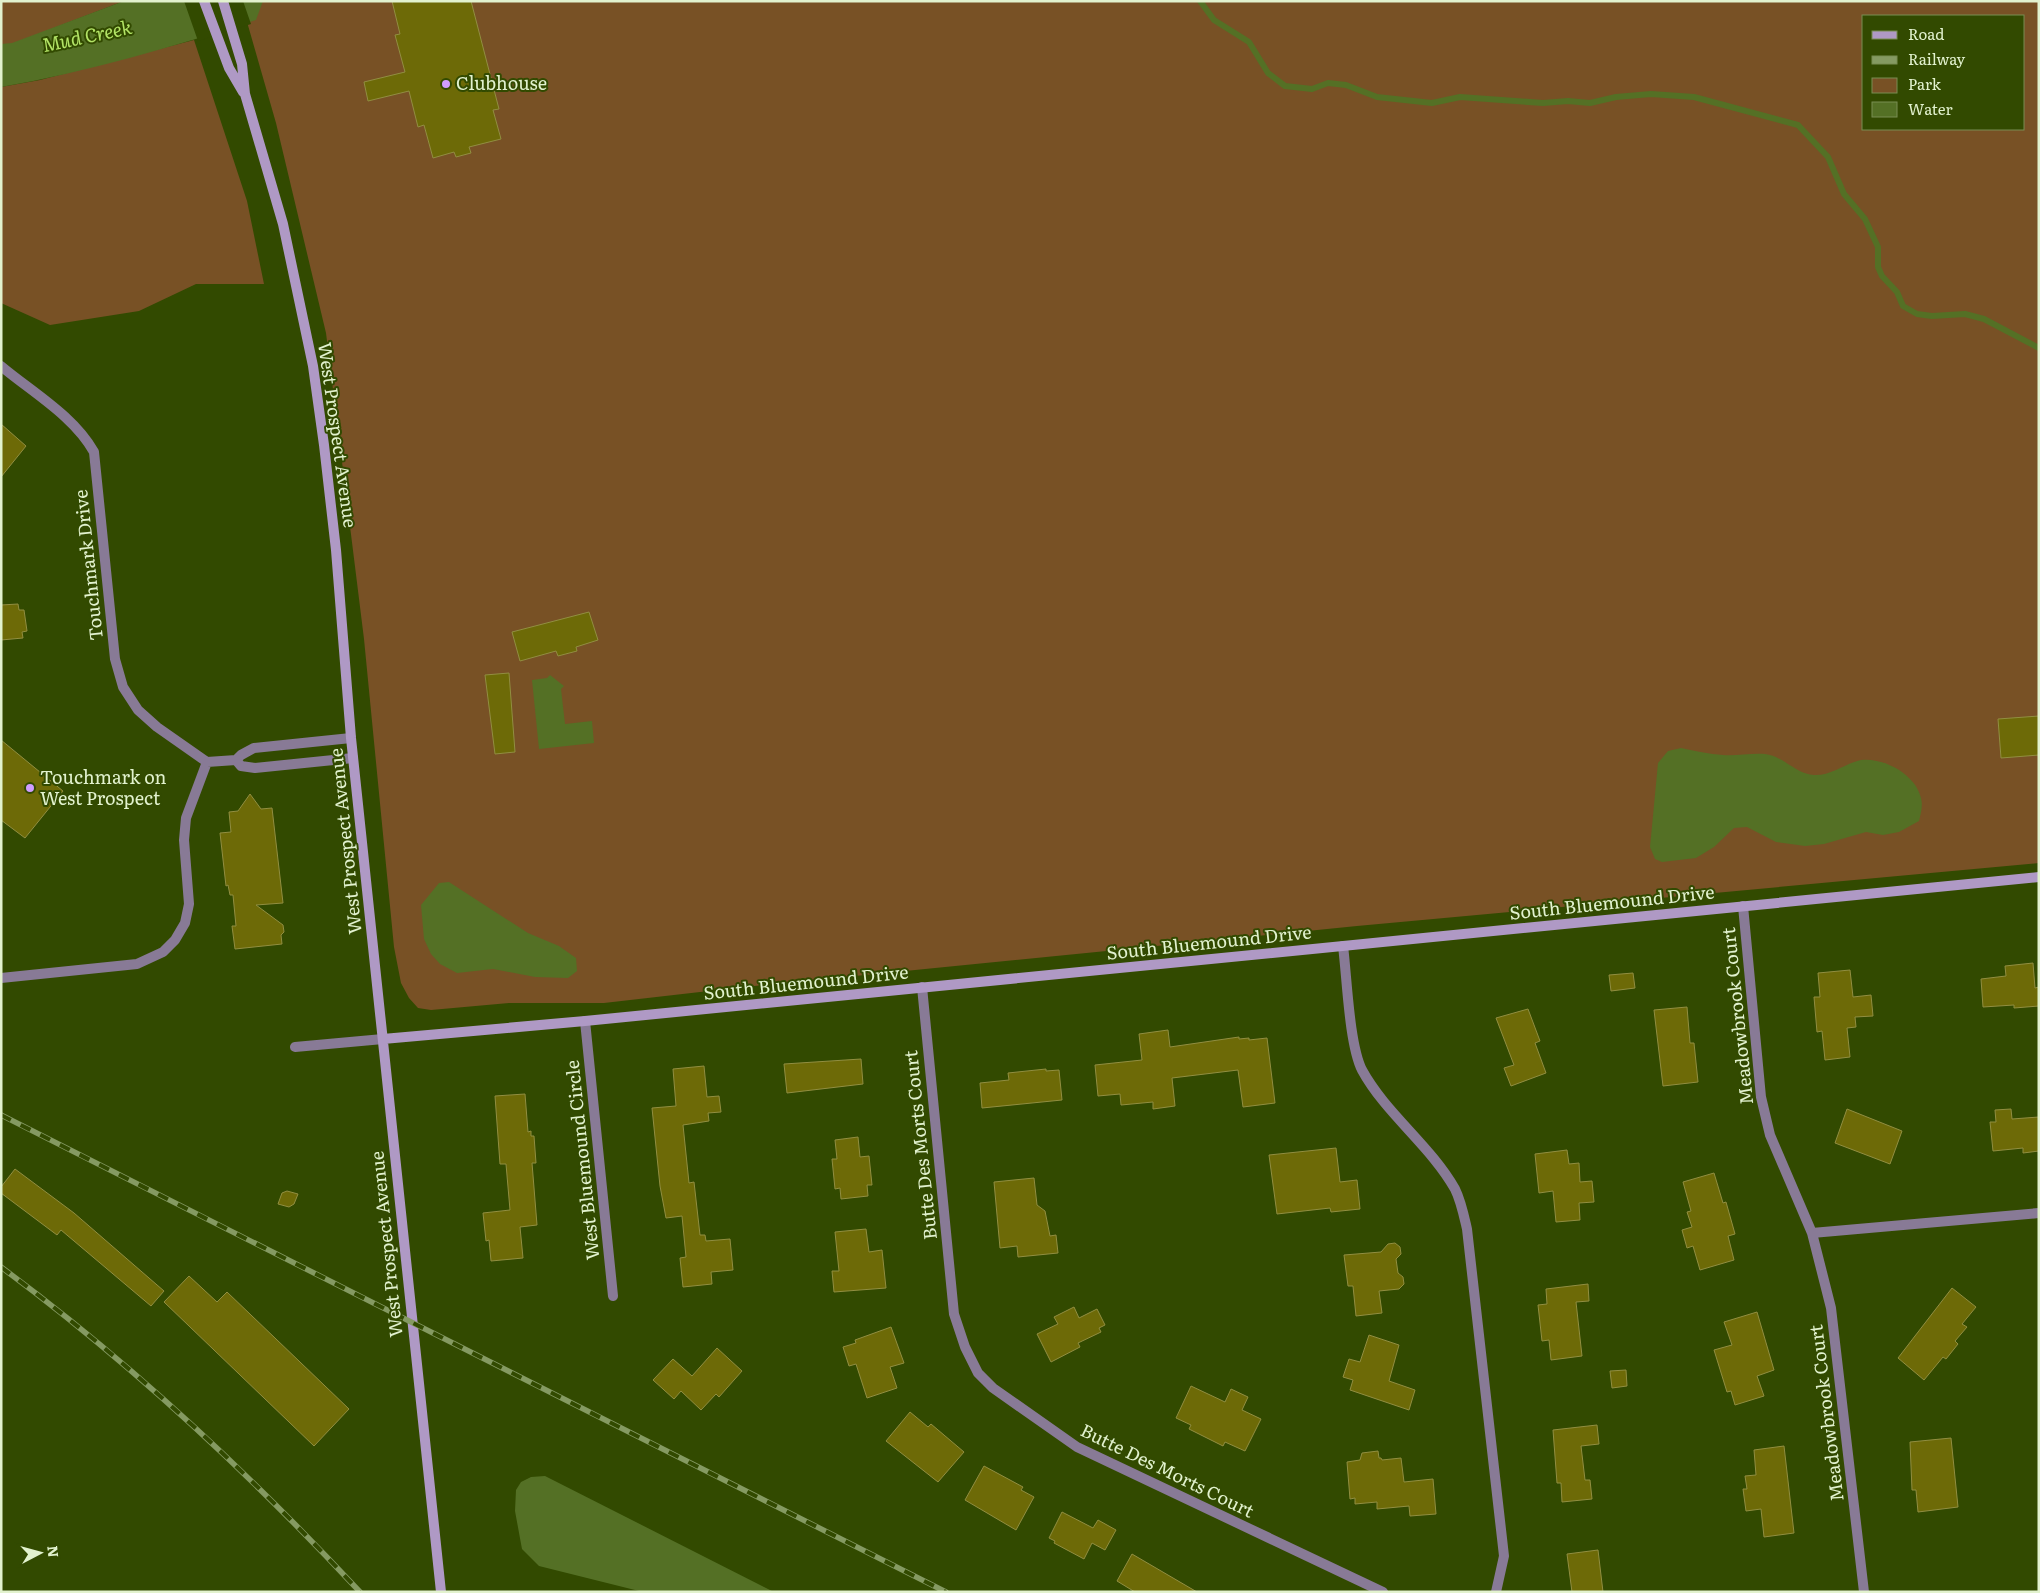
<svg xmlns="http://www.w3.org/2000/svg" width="2040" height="1593" viewBox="0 0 2040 1593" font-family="Literata,serif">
	<rect width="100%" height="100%" fill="#324a00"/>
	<path fill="#785125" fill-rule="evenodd" d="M 1,1 L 124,1 L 12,44 L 1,44 Z
		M 241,1 L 2039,1 L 2039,863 L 1357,926 L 735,988 L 604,1003 L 509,1003 L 431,1010 L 418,1008 L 409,998 L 401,983 L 394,947 L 364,639 L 326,333 L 276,123 ZM 1864,16 L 2024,16 L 2024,129 L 1864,129 Z
		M 194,40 L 247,201 L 264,284 L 196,284 L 139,311 L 50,325 L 1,303 L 1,87 L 40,80 Z"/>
	<path fill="#547025" d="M 124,1 L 263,1 L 256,20 C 173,47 87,72 1,87 L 1,44 L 12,43 Z
		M 550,675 L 564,686 L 561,689 L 565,724 L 592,721 L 594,743 L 539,749 L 532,680 L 547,678 Z
		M 1681,748 C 1695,751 1709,754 1723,755 C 1736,756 1751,753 1765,754 C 1783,756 1796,774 1814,775 C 1831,776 1846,763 1861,760 C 1884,757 1916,775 1921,798 C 1923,806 1921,813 1919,821 L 1899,832 L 1883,835 L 1866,832 L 1824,844 L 1805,846 L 1776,842 L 1747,827 L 1734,828 L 1714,847 L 1696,858 L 1662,862 L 1655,859 L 1650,847 L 1658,763 L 1668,751 Z
		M 449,882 L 528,933 L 559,946 L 576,958 L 577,971 L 568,978 L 535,977 L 493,969 L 457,973 L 440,964 L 431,954 L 424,939 L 421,905 L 439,883 Z
		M 545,1476 L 774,1592 L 643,1592 L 539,1566 L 522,1549 L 515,1511 L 516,1490 L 521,1482 L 531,1477 Z"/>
	<path fill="#324a00" d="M 184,1 L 243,1 L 251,24 L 198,41 Z"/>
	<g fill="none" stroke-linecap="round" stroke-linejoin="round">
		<path stroke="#547025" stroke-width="6" d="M 1200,1 L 1214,20 L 1249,42 L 1268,73 L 1285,86 L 1312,89 L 1328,83 L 1346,85 L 1377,97 L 1432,103 L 1460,97 L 1543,103 L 1568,101 L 1590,103 L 1616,97 L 1651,94 L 1694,97 L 1798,125 L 1828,157 L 1844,194 L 1865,219 L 1878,247 L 1878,267 L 1882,276 L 1897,292 L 1903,306 L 1917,314 L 1932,316 L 1965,314 L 1984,319 L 2039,348"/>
	</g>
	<path fill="#6d6a07" stroke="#918e41" d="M 392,1 L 471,1 L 499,109 L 493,110 L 501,139 L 469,147 L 471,153 L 456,157 L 454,152 L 433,158 L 424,125 L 418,127 L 409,91 L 368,101 L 364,82 L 405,72 L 395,35 L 400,34 Z
		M 1,424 L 26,446 L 1,477 Z
		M 18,604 L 19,610 L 24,610 L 27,631 L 22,632 L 23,638 L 1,640 L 1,605 Z
		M 589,612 L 598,640 L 576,647 L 577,651 L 558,656 L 556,651 L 520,661 L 512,632 Z
		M 509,673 L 515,752 L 495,754 L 485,675 Z
		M 2039,716 L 2039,755 L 2001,758 L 1998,719 Z
		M 1,740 L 63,791 L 25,838 L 1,820 Z
		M 250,794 L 261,809 L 272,808 L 283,903 L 256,905 L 283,925 L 284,932 L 281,935 L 282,944 L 235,949 L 232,926 L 236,926 L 233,895 L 230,895 L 228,885 L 226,886 L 220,833 L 231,832 L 229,812 L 238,811 Z
		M 2033,963 L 2035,988 L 2039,987 L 2039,1006 L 2014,1008 L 2014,1005 L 1983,1007 L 1981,979 L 2006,976 L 2005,966 Z
		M 1850,970 L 1853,997 L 1871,995 L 1873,1016 L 1855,1017 L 1856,1027 L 1847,1028 L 1850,1057 L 1825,1060 L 1822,1031 L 1817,1032 L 1814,997 L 1820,997 L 1818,973 Z
		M 1633,973 L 1635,988 L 1611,991 L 1609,975 Z
		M 1687,1007 L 1690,1043 L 1694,1043 L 1698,1082 L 1663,1086 L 1654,1010 Z
		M 1528,1009 L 1540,1041 L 1535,1043 L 1546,1073 L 1511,1086 L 1504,1068 L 1514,1065 L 1496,1018 Z
		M 1168,1030 L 1170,1047 L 1239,1037 L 1239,1039 L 1249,1038 L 1249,1040 L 1267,1038 L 1275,1103 L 1243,1107 L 1238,1070 L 1172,1078 L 1175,1106 L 1153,1109 L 1153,1102 L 1121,1105 L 1120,1094 L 1098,1096 L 1095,1065 L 1142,1060 L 1139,1034 Z
		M 861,1059 L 863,1084 L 787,1093 L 784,1064 Z
		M 704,1066 L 707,1097 L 719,1096 L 721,1112 L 708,1113 L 709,1121 L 683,1125 L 689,1183 L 694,1182 L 700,1235 L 705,1235 L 706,1241 L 730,1239 L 733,1270 L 711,1272 L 712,1284 L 683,1287 L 680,1258 L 686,1257 L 682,1216 L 666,1218 L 660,1186 L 652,1108 L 676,1106 L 673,1069 Z
		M 1046,1069 L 1046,1071 L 1059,1070 L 1062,1100 L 982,1108 L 980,1083 L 1009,1080 L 1008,1073 Z
		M 525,1094 L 528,1132 L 531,1131 L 531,1136 L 534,1136 L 536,1163 L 532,1163 L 537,1225 L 520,1227 L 523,1258 L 491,1261 L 489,1240 L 486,1241 L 483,1213 L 510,1210 L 506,1164 L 500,1164 L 495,1096 Z
		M 1847,1109 L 1902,1131 L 1890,1164 L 1835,1143 Z
		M 2011,1109 L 2012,1119 L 2039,1117 L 2039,1151 L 2023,1153 L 2023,1148 L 1993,1151 L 1990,1122 L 1996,1122 L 1995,1110 Z
		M 858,1137 L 860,1157 L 869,1156 L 872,1185 L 867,1185 L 868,1196 L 841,1199 L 840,1188 L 835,1189 L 832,1159 L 837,1159 L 835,1140 Z
		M 1336,1148 L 1340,1182 L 1357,1180 L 1360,1209 L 1331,1212 L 1330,1208 L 1277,1214 L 1269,1155 Z
		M 1567,1150 L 1569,1164 L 1579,1163 L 1580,1182 L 1592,1181 L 1594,1202 L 1579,1203 L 1580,1220 L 1556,1222 L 1553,1191 L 1539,1193 L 1535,1154 Z
		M 15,1169 L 74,1213 L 164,1291 L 151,1306 L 61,1230 L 57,1235 L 1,1193 L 1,1187 Z
		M 1714,1173 L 1723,1203 L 1726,1202 L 1735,1234 L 1728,1236 L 1734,1260 L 1700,1270 L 1693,1246 L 1687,1248 L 1682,1230 L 1692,1227 L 1687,1212 L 1691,1211 L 1683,1182 Z
		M 1034,1178 L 1037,1205 L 1045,1211 L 1050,1236 L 1056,1235 L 1058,1253 L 1018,1257 L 1017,1246 L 1000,1248 L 994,1182 Z
		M 287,1191 L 298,1194 L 294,1204 L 289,1207 L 278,1204 L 282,1193 Z
		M 866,1229 L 869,1252 L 882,1250 L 886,1288 L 834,1292 L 832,1271 L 839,1271 L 835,1232 Z
		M 1395,1243 L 1400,1247 L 1401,1254 L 1396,1259 L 1398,1273 L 1403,1277 L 1404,1284 L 1399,1289 L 1379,1291 L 1382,1313 L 1356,1316 L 1353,1286 L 1348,1286 L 1344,1255 L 1381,1252 L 1388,1244 Z
		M 189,1276 L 217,1302 L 227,1292 L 349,1409 L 314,1446 L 164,1302 Z
		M 1588,1284 L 1589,1301 L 1576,1302 L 1582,1356 L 1551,1360 L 1549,1340 L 1542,1341 L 1538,1305 L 1547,1304 L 1546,1289 Z
		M 1952,1288 L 1976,1307 L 1962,1324 L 1967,1327 L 1955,1341 L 1958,1344 L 1946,1359 L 1943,1357 L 1924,1380 L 1898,1358 Z
		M 1074,1307 L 1079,1318 L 1097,1309 L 1105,1325 L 1099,1328 L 1101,1332 L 1078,1343 L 1080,1347 L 1051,1362 L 1037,1334 L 1058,1324 L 1054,1317 Z
		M 1757,1312 L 1774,1370 L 1757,1376 L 1764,1396 L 1735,1405 L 1731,1391 L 1727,1392 L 1714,1350 L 1732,1345 L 1724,1322 Z
		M 891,1327 L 904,1363 L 890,1367 L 897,1388 L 867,1398 L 856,1364 L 849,1366 L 843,1347 L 856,1343 L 855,1340 Z
		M 1369,1335 L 1399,1345 L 1389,1381 L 1415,1390 L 1409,1410 L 1350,1390 L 1353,1380 L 1343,1377 L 1349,1359 L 1360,1362 Z
		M 717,1348 L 742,1371 L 719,1397 L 716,1394 L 701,1410 L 681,1391 L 674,1399 L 653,1380 L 673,1359 L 692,1376 Z
		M 1626,1370 L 1627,1386 L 1612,1388 L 1610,1371 Z
		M 1191,1386 L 1225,1402 L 1231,1389 L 1248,1397 L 1242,1410 L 1261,1419 L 1245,1451 L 1225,1442 L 1223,1446 L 1189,1429 L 1191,1425 L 1176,1418 Z
		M 910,1412 L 928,1427 L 931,1424 L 964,1452 L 938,1482 L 886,1441 Z
		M 1597,1425 L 1599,1444 L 1581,1446 L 1585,1480 L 1590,1480 L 1592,1499 L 1562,1502 L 1561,1483 L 1557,1483 L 1553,1430 Z
		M 1951,1438 L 1958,1507 L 1918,1512 L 1916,1490 L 1912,1490 L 1910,1442 Z
		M 1784,1446 L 1794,1533 L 1764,1537 L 1761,1509 L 1746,1511 L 1743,1489 L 1747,1489 L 1745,1476 L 1756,1475 L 1754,1450 Z
		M 1378,1451 L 1379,1458 L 1381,1458 L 1382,1460 L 1401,1458 L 1404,1482 L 1433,1479 L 1436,1514 L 1410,1516 L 1409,1506 L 1377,1509 L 1377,1502 L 1355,1504 L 1355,1498 L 1350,1499 L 1347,1462 L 1360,1460 L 1362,1453 Z
		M 984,1466 L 1023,1487 L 1021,1490 L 1034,1497 L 1016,1530 L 965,1500 Z
		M 1062,1512 L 1093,1528 L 1098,1520 L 1116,1530 L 1105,1550 L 1092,1543 L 1084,1559 L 1054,1543 L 1055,1541 L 1049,1538 Z
		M 1598,1550 L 1603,1592 L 1572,1592 L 1567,1554 Z
		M 1132,1554 L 1197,1592 L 1135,1592 L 1117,1581 Z"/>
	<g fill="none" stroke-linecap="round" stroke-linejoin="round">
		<path stroke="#887a96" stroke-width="10" d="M 1,366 C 32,392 74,416 94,452 L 115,659 L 123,687 L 138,710 L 157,727 L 207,762 L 236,760 L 241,755 L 254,748 L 351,738
			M 236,760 L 241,766 L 255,768 L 353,758
			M 1743,906 L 1761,1097 L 1770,1135 L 1812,1233 L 1831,1308 L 1864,1592
			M 1343,946 C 1347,977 1349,1044 1362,1070 C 1386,1114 1430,1145 1455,1189 C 1461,1201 1464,1216 1467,1229 L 1504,1556 L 1496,1592
			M 1,978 L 137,964 L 163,952 L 175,940 L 185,923 L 189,904 L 184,840 L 186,818 L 207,762
			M 922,987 L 954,1314 L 965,1347 L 978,1373 L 993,1388 L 1077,1447 L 1383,1592
			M 585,1021 L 613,1296
			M 295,1047 L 383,1039
			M 1812,1233 L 2039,1213"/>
		<path stroke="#af99c5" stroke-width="10" d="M 204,1 L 229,68 L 243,92
			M 223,1 L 242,64 L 245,94 L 283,224 L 313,366 L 324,445 L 336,550 L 351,738 L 441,1592
			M 383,1039 L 585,1021 L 2039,877"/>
		<g stroke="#859a62" stroke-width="5.5">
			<path id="rail" d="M 1,1115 L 946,1592
				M 1,1267 C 131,1363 250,1474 360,1592"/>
		</g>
		<use href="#rail" stroke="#324a00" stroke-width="4" stroke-dasharray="11" stroke-linecap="butt"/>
	</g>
	<g fill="#d09dff" stroke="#324a00" stroke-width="2">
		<circle cx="446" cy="84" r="5"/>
		<circle cx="30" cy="788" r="5"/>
	</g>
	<g text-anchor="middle" stroke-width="4" stroke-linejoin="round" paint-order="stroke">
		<g font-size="18" fill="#e2f2ce" stroke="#324a00" text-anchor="start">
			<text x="456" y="90">Clubhouse</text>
			<text x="40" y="784">Touchmark on<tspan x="40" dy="21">West Prospect</tspan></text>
		</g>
		<g font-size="18" fill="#e2f2ce" stroke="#324a00">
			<text transform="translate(337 435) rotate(82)" y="6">West Prospect Avenue</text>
			<text transform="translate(89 565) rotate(-96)" y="6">Touchmark Drive</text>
			<text transform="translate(346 841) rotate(-96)" y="6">West Prospect Avenue</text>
			<text transform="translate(1612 903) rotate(-6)" y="6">South Bluemound Drive</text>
			<text transform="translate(1209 943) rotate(-6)" y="6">South Bluemound Drive</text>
			<text transform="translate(806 983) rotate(-6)" y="6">South Bluemound Drive</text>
			<text transform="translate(1738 1016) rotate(-96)" y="6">Meadowbrook Court</text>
			<text transform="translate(921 1145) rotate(-96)" y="6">Butte Des Morts Court</text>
			<text transform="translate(583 1160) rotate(-96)" y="6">West Bluemound Circle</text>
			<text transform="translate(387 1244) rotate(-96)" y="6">West Prospect Avenue</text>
			<text transform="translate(1827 1413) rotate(-97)" y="6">Meadowbrook Court</text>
			<text transform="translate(1167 1471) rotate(26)" y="6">Butte Des Morts Court</text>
		</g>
		<g font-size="19" font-style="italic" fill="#b3e466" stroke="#324a00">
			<text transform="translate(87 36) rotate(-12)" y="7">Mud Creek</text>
		</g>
	</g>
	<rect width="2040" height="1593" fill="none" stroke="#e2f2ce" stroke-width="5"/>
	<rect x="1862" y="15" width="162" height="115" fill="#324a00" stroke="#788d52"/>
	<rect x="1872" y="31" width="25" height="8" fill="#af99c5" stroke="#788d52"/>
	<text x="1908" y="40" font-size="15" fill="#e2f2ce">Road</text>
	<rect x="1872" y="56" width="25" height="8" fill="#859a62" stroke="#788d52"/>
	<text x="1908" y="65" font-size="15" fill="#e2f2ce">Railway</text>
	<rect x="1872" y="78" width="25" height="15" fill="#785125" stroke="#788d52"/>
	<text x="1908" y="90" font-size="15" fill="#e2f2ce">Park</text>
	<rect x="1872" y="102" width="25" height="15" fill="#547025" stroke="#788d52"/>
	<text x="1908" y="115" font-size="15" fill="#e2f2ce">Water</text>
	<g transform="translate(40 1553) rotate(84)" stroke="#324a00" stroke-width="4" paint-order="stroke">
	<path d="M0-4L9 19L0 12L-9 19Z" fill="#e2f2ce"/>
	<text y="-8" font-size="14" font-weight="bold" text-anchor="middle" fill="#e2f2ce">N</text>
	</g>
</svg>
